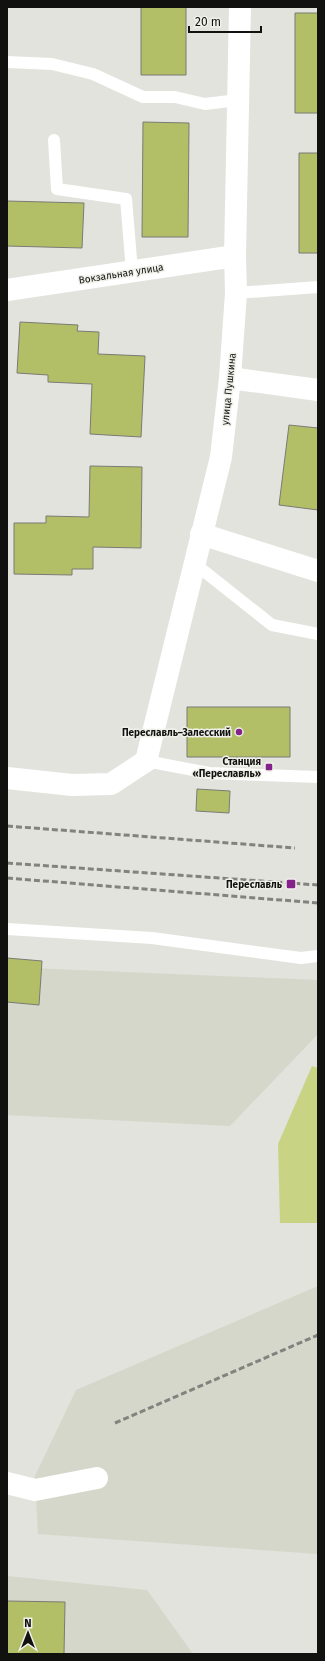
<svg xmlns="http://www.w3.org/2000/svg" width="325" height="1661" viewBox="0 0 325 1661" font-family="'Fira Sans',sans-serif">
	<rect width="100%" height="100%" fill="#e1e3dc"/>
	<path fill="#d4d7c9" d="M 7,967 L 318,980 L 318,1034 L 230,1126 L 7,1115 Z
		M 318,1286 L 318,1554 L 38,1534 L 35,1476 L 76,1390 Z
		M 7,1576 L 147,1590 L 193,1654 L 7,1654 Z"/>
	<path fill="#c8d484" d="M 312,1066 L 318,1068 L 318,1223 L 280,1223 L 278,1144 Z"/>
	<path fill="#b3bf66" stroke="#7a7b75" d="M 141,7 L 186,7 L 186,75 L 141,75 Z
		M 295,13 L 318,13 L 318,113 L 295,113 Z
		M 143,122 L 189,123 L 188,237 L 142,237 Z
		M 299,153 L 318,153 L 318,253 L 299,253 Z
		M 7,201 L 84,203 L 82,248 L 7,246 Z
		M 20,322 L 78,325 L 77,331 L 99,332 L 98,354 L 145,356 L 141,437 L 90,434 L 92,384 L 48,382 L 48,375 L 17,373 Z
		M 289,425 L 318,428 L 318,510 L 279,505 Z
		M 90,466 L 142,467 L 141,548 L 93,547 L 93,569 L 72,569 L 72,575 L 14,574 L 14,523 L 46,523 L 46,516 L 89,517 Z
		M 187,707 L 290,707 L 290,757 L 187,757 Z
		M 197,789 L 230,791 L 229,813 L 196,811 Z
		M 7,958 L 42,961 L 39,1005 L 7,1002 Z
		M 7,1601 L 65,1602 L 64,1654 L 7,1654 Z"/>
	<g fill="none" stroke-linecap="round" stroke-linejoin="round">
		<path stroke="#fff" stroke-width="12" d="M 7,62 L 52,64 L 93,74 L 143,97 L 175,97 L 205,104 L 238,100
			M 54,140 L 57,189 L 126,199 L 132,271
			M 236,293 L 318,287
			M 195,564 L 272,625 L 318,634
			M 146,761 L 209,773 L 318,777
			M 7,929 L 152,938 L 301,958 L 318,956"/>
		<path stroke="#fff" stroke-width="22" d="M 7,290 L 235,256
			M 230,378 L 318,390
			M 201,534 L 318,571
			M 7,778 L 72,785 L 111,784 L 146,761
			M 7,1483 L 35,1490 L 97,1478"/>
		<path stroke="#fff" stroke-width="22" d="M 146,761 L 221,457 L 230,378 L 236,293 L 235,256 L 240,7"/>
		<path stroke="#82837e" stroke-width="3" stroke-dasharray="6 3" stroke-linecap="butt" d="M 7,826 L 295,848
			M 7,863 L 318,885
			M 7,878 L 318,903
			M 115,1423 L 318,1335"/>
	</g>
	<g fill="#85218b" stroke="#eff0e9" stroke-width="1.5">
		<circle cx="239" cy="732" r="4"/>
		<rect x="265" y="763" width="8" height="8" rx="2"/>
		<rect x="286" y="879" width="10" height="10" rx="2"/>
	</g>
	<g text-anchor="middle" stroke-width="3" stroke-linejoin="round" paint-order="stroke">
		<g font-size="10" fill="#11110f" stroke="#eff0e9">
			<text transform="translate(121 273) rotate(-9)" y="4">Вокзальная улица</text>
			<text transform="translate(228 389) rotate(-84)" y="4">улица Пушкина</text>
		</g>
		<g font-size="10" font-weight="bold" fill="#11110f" stroke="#eff0e9" text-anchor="end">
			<text x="231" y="736">Переславль–Залесский</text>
			<text x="261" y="765">Станция<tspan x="261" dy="12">«Переславль»</tspan></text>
			<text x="282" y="888">Переславль</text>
		</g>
	</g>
	<rect width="325" height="1661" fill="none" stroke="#11110f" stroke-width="16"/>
	<g transform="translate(28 1633)" stroke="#eff0e9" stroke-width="3" paint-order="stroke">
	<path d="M0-3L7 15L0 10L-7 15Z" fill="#11110f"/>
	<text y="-6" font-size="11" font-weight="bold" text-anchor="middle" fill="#11110f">N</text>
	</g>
	<path d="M189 26v6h72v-6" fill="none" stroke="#11110f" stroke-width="2"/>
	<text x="195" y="26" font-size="12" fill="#11110f" stroke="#eff0e9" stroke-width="3" paint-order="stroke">20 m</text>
</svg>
